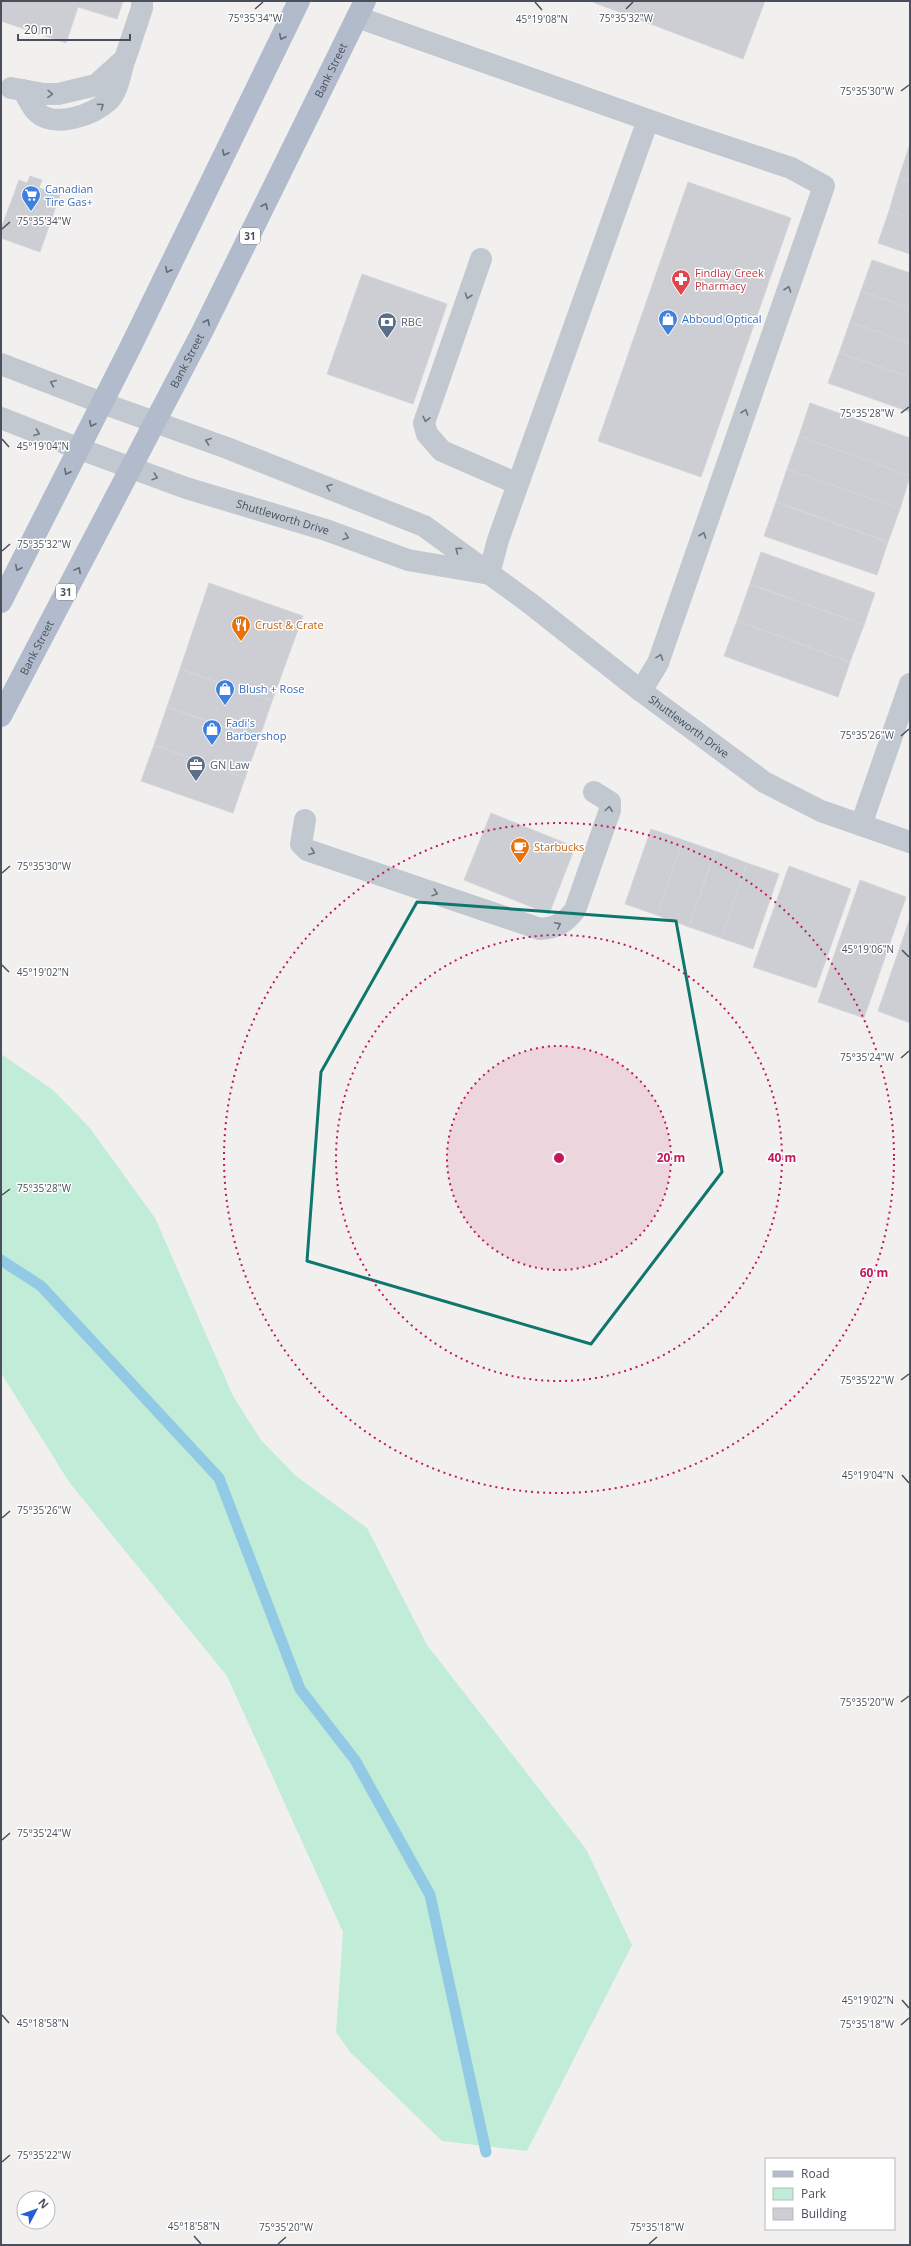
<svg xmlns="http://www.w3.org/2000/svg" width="911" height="2246" viewBox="0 0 911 2246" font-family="'Open Sans',sans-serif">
	<rect width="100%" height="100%" fill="#f2f0ef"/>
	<path fill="#c1ecd7" d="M 1,1054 L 53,1090 L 89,1127 L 155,1218 L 233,1396 L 261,1440 L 296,1476 L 367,1528 L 427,1645 L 586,1849 L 632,1945 L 527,2151 L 442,2141 L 350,2052 L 336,2032 L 343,1932 L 227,1676 L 69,1482 L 1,1373 Z"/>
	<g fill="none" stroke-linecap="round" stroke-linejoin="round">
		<path stroke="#92cae5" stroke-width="11" d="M 1,1260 L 41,1286 L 219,1478 L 300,1689 L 355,1760 L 430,1895 L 486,2152"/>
	</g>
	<path fill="#ccced3" stroke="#d4d5da" d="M 1,1 L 123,1 L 117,19 L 78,7 L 66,43 L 1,21 Z
		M 590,1 L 765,1 L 743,59 Z
		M 910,144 L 910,181 L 899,177 Z
		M 30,176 L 42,180 L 39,188 L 60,195 L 40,252 L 1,238 L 1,229 L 19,180 L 27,183 Z
		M 899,177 L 910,181 L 910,217 L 889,211 Z
		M 688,182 L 791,218 L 701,477 L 598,441 Z
		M 889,211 L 910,217 L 910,254 L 878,243 Z
		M 872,260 L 910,273 L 910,308 L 861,291 Z
		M 362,274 L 447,304 L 413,404 L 327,374 Z
		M 861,291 L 910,308 L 910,343 L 850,322 Z
		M 850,322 L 910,343 L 910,377 L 839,353 Z
		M 839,353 L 910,377 L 910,412 L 828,383 Z
		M 810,403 L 910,438 L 910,476 L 799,436 Z
		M 799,436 L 910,476 L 900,509 L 787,469 Z
		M 787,469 L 900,509 L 888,542 L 776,502 Z
		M 776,502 L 888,542 L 877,575 L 764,536 Z
		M 761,552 L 875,593 L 864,625 L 750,584 Z
		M 209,583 L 303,616 L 272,701 L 180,669 Z
		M 750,584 L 864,625 L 850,662 L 737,621 Z
		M 737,621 L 850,662 L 838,697 L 724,656 Z
		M 180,669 L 272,701 L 259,739 L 167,707 Z
		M 167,707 L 259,739 L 245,778 L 154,745 Z
		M 154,745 L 245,778 L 233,813 L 141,781 Z
		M 491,813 L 575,847 L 549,914 L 464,880 Z
		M 651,829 L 683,840 L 657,915 L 625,904 Z
		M 683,840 L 715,851 L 689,927 L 657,915 Z
		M 715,851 L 747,863 L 721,938 L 689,927 Z
		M 747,863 L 779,874 L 753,949 L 721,938 Z
		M 789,866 L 851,889 L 816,988 L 753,967 Z
		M 860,880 L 906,897 L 864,1018 L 818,1002 Z
		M 910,918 L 910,1023 L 878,1011 Z"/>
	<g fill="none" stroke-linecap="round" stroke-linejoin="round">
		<path stroke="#c1c8d0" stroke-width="22" d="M 357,17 L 671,128 L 791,168 L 824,186 L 658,663 L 641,691
			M 11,88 L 44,94 L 58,94 L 96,85 L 125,59 L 142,8 L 142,1
			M 23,90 C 28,98 31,107 38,113 C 55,128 93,115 108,101 C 118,92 120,74 124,61
			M 481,259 L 424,423 L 427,434 L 442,451 L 518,484
			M 1,364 L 102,403
			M 1,418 L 80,449
			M 489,574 L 498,540 L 648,120
			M 305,820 L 301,844 L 307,850 L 540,929 C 556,928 565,923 575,910 L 610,810 L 610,802 L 594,792"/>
		<g stroke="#c1c8d0" stroke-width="22">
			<path id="s1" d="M 102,403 L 227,448 L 424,526 L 531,604 L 641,691 L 764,782 L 821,811 L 910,842"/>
			<path id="s2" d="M 80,449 L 186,488 L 326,530 L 408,560 L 484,573"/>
			<path d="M 861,825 L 910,684"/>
		</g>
		<g stroke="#b1bbcc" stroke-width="22">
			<path d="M 1,602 L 130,348 L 299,1"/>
			<path id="s3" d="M 1,716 L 201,334 L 365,1"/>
		</g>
	</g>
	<defs><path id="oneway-chevron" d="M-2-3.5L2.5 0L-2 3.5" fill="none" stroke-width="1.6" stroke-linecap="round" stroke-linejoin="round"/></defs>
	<g stroke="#636b77">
		<use href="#oneway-chevron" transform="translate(282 37) rotate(116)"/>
		<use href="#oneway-chevron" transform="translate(225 153) rotate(116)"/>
		<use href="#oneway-chevron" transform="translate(265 206) rotate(-64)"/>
		<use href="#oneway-chevron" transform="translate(168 270) rotate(116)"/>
		<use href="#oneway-chevron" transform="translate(207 322) rotate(-63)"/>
		<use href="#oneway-chevron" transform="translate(92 424) rotate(116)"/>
		<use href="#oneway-chevron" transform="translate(67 472) rotate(117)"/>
		<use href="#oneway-chevron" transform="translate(18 568) rotate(117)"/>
		<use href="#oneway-chevron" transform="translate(78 570) rotate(-62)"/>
	</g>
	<g stroke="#6d747e">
		<use href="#oneway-chevron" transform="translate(50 94) rotate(2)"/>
		<use href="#oneway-chevron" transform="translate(101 106) rotate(-35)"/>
		<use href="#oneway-chevron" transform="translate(788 289) rotate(-71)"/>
		<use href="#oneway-chevron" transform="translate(468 296) rotate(109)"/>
		<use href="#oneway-chevron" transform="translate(53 383) rotate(-158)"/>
		<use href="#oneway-chevron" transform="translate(745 412) rotate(-71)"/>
		<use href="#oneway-chevron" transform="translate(426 419) rotate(104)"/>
		<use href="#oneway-chevron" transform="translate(37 433) rotate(20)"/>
		<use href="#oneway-chevron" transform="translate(208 441) rotate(-160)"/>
		<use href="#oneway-chevron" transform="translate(155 477) rotate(19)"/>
		<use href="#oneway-chevron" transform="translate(329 487) rotate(-159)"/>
		<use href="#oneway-chevron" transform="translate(703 535) rotate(-71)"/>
		<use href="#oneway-chevron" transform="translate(346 537) rotate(20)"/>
		<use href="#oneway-chevron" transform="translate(458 550) rotate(-143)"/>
		<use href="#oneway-chevron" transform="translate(660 657) rotate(-70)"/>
		<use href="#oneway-chevron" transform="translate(609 809) rotate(-83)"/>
		<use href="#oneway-chevron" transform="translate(312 852) rotate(22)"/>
		<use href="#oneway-chevron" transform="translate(435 893) rotate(19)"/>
		<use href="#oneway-chevron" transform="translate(558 925) rotate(-27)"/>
	</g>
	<path fill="none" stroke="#0f766e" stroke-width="3" stroke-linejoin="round" d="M 417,902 L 676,921 L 722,1172 L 591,1344 L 307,1261 L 321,1072 Z"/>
	<path fill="none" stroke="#49505b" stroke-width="1.5" d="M 535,2 L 542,10M 255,9 L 263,2M 626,9 L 633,2M 901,91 L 909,85M 2,229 L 10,222M 901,413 L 909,407M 2,439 L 9,447M 2,551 L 10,544M 901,736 L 909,729M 2,873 L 10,866M 902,950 L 909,957M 2,965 L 9,972M 901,1058 L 909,1051M 2,1195 L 10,1189M 901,1380 L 909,1374M 902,1475 L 909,1483M 2,1518 L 10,1511M 901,1702 L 909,1696M 2,1840 L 10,1833M 902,2000 L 909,2008M 2,2015 L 9,2023M 901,2025 L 909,2018M 2,2162 L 10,2155M 194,2236 L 201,2244M 278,2244 L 286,2237M 649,2244 L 657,2237"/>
	<circle cx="559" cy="1158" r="112" fill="#c2185b" fill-opacity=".12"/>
	<g fill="none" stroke="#c2185b" stroke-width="2" stroke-dasharray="2 4">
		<circle cx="559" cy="1158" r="112"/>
		<circle cx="559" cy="1158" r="223"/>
		<circle cx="559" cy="1158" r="335"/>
	</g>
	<defs>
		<g id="supermarket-pin" transform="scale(1)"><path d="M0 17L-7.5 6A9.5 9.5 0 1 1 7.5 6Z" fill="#3f7fe0" stroke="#fff"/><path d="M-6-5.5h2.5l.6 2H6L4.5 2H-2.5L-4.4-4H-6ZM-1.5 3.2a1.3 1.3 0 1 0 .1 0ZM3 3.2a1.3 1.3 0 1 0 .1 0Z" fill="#fff"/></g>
		<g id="pharmacy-pin" transform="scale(1)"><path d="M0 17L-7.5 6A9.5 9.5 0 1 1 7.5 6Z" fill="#e0444e" stroke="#fff"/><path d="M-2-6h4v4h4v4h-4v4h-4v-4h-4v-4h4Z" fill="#fff"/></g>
		<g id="shop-pin" transform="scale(1)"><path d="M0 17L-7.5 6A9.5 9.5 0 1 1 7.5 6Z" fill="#3f7fe0" stroke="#fff"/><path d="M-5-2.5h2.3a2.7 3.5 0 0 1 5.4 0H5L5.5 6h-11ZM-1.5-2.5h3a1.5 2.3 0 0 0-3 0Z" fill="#fff"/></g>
		<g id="bank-pin" transform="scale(1)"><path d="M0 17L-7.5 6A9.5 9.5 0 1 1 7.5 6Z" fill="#5c6f8a" stroke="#fff"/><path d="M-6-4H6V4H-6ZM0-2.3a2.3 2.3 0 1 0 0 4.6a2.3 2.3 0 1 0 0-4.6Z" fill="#fff"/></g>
		<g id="restaurant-pin" transform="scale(1)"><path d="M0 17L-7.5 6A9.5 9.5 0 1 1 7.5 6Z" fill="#e8710a" stroke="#fff"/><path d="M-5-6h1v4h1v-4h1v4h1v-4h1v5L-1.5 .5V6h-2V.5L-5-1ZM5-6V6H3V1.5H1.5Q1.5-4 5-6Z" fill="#fff"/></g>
		<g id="office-pin" transform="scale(1)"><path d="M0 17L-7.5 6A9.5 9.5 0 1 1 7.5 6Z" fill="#5c6f8a" stroke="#fff"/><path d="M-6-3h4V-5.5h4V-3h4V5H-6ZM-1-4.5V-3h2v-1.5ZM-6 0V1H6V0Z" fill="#fff"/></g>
		<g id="cafe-pin" transform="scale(1)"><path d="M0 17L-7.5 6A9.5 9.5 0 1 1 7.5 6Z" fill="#e8710a" stroke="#fff"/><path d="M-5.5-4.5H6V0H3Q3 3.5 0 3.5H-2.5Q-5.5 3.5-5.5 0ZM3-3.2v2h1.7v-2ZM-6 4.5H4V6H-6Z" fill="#fff"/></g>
	</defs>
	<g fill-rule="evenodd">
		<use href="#supermarket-pin" x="31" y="195"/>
		<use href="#pharmacy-pin" x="681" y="279"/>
		<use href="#shop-pin" x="668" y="319"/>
		<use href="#bank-pin" x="387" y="322"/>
		<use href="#restaurant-pin" x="241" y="625"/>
		<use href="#shop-pin" x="225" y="689"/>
		<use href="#shop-pin" x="212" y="729"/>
		<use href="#office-pin" x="196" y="765"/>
		<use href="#cafe-pin" x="520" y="847"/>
	</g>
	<g text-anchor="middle" stroke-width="3" stroke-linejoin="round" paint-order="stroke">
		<g fill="#fff" stroke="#80848c" stroke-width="1">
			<rect x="240" y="228" width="20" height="16" rx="3"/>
			<rect x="56" y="584" width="20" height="16" rx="3"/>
		</g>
		<g font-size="10" font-weight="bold" fill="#49505b">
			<text x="250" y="240">31</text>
			<text x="66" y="596">31</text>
		</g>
		<g font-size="11" fill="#49505b" stroke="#fff">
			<text dy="4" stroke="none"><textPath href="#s3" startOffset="725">Bank Street</textPath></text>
			<text dy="4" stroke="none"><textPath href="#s3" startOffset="401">Bank Street</textPath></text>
			<text dy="4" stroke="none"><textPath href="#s2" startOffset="214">Shuttleworth Drive</textPath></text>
			<text dy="4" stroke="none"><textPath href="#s3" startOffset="77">Bank Street</textPath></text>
			<text dy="4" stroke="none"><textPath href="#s1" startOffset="677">Shuttleworth Drive</textPath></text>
		</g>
		<g font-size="11" fill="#366cbe" stroke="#fff" text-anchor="start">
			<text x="45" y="193">Canadian<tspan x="45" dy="13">Tire Gas+</tspan></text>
			<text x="682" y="323">Abboud Optical</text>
			<text x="239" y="693">Blush + Rose</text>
			<text x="226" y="727">Fadi's<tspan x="226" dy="13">Barbershop</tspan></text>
		</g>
		<g font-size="11" fill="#be3a42" stroke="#fff" text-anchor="start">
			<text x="695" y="277">Findlay Creek<tspan x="695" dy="13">Pharmacy</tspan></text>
		</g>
		<g font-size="11" fill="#4e5e75" stroke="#fff" text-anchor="start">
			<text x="401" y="326">RBC</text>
			<text x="210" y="769">GN Law</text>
		</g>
		<g font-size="11" fill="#c56008" stroke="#fff" text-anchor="start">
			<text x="255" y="629">Crust &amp; Crate</text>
			<text x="534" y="851">Starbucks</text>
		</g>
	</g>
	<g font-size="10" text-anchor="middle" fill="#49505b" stroke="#fff" stroke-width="3" stroke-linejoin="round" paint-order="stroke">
		<text x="255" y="22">75°35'34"W</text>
		<text x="626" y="22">75°35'32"W</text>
		<text x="542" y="23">45°19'08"N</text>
		<text x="867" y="95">75°35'30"W</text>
		<text x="44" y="225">75°35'34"W</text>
		<text x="867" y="417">75°35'28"W</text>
		<text x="43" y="450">45°19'04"N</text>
		<text x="44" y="548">75°35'32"W</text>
		<text x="867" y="739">75°35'26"W</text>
		<text x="44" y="870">75°35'30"W</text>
		<text x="868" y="953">45°19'06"N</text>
		<text x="43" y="976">45°19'02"N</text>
		<text x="867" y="1061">75°35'24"W</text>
		<text x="44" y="1192">75°35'28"W</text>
		<text x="867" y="1384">75°35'22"W</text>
		<text x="868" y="1479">45°19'04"N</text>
		<text x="44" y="1514">75°35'26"W</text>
		<text x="867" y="1706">75°35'20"W</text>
		<text x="44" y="1837">75°35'24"W</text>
		<text x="868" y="2004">45°19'02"N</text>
		<text x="43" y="2027">45°18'58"N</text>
		<text x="867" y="2028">75°35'18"W</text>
		<text x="44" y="2159">75°35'22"W</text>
		<text x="194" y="2230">45°18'58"N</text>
		<text x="286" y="2231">75°35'20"W</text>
		<text x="657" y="2231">75°35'18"W</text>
	</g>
	<circle cx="559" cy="1158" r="6" fill="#c2185b" stroke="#fff" stroke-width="2"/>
	<g font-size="12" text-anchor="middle" font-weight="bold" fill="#c2185b" stroke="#fff" stroke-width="3" stroke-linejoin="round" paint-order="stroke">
		<text x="671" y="1162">20 m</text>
		<text x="782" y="1162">40 m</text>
		<text x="874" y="1277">60 m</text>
	</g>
	<rect width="911" height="2246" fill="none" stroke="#49505b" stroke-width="4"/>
	<rect x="765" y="2158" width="130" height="72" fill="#ffffff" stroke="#b6b9bd"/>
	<rect x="773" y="2171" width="20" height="6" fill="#b1bbcc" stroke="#b6b9bd"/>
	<text x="801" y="2178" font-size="12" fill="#49505b">Road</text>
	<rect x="773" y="2188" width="20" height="12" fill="#c1ecd7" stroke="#b6b9bd"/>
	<text x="801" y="2198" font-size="12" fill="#49505b">Park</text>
	<rect x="773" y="2208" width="20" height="12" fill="#ccced3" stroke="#b6b9bd"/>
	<text x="801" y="2218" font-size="12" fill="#49505b">Building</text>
	<g transform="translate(36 2210) rotate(49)"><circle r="19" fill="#ffffff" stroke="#b6b9bd"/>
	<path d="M0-3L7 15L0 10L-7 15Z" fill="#285ed3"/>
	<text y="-6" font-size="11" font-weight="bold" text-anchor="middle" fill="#49505b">N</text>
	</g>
	<path d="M18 34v6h112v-6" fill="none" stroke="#49505b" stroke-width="2"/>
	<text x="24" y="34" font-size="12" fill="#49505b" stroke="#ffffff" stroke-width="3" paint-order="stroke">20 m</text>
</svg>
